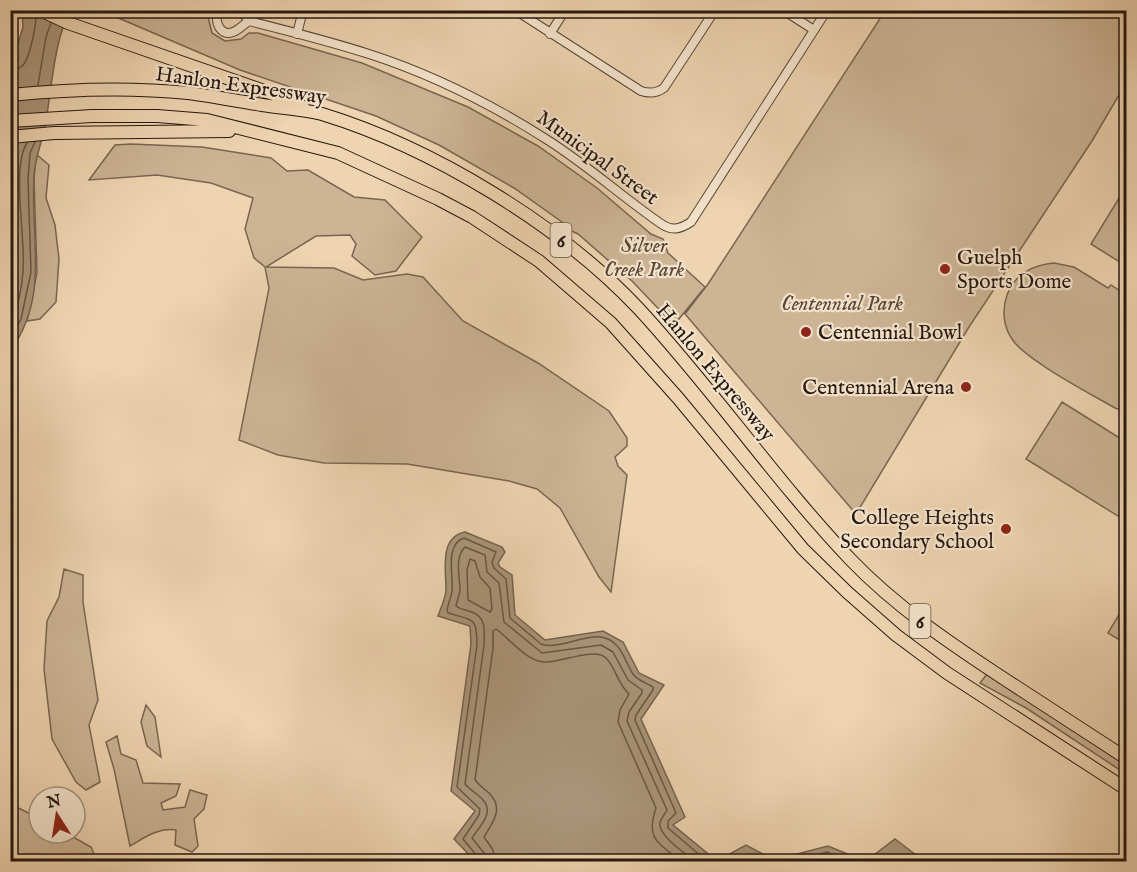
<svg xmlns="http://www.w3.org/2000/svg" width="1137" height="872" viewBox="0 0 1137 872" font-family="'IM FELL English',serif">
	<rect width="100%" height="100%" fill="#eed4b0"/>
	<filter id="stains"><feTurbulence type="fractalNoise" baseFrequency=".00333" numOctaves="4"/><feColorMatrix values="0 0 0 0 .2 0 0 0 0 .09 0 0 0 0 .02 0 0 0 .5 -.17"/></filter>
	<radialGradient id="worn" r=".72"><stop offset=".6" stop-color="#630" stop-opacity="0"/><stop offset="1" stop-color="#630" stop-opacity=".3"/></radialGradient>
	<path fill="#ccb495" stroke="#796652" stroke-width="1.5" d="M 102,11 L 209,11 L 207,13 L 212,33 L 225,41 L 241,39 L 249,33 L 258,33 L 362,63 L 468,107 L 538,146 L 597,188 L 651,234 L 663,239 L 668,253 L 705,287 L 674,325 L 632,281 L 578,234 L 565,228 L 562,222 L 514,188 L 439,145 L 376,116 L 240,70 Z
		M 879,11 L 1126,11 L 1126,83 L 1092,141 L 969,327 L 856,514 L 685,314 L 708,284 L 883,14 Z
		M 131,144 L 202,147 L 271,158 L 287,171 L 308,170 L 354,197 L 385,200 L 422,237 L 396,271 L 375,275 L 352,256 L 356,244 L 350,235 L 316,236 L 266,267 L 334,268 L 363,280 L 407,274 L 423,277 L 463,321 L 538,363 L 609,411 L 627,438 L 627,446 L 615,457 L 618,466 L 627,475 L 611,592 L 599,577 L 560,508 L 537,489 L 509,481 L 407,464 L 324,463 L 278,455 L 239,440 L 269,288 L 265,267 L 254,258 L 245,229 L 253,198 L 211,183 L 157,175 L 89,180 L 115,145 Z
		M 36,154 L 49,165 L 46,198 L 55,225 L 59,259 L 56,302 L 40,319 L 27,321 L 37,273 L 34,179 Z
		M 1124,190 L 1126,192 L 1126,266 L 1091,244 Z
		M 1054,263 L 1074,267 L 1108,288 L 1111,285 L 1126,295 L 1126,412 L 1115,408 C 1091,394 1024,359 1012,339 C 1003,326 1002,309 1007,295 C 1015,274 1033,265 1054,263 Z
		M 1062,402 L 1126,442 L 1126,521 L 1026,459 Z
		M 64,569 L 83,575 L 83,602 L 98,700 L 89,725 L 100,782 L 86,790 L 76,782 L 52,739 L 44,669 L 47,621 L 59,597 Z
		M 1126,603 L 1126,644 L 1108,633 Z
		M 987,674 L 1126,765 L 1126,774 L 1026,708 L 980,683 Z
		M 146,705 L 155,717 L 161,757 L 147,746 L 141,722 Z
		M 117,736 L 121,754 L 136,760 L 143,783 L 180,784 L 176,796 L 161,803 L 163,810 L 185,807 L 190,790 L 207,795 L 204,809 L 194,819 L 198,846 L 192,852 L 175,845 L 176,830 C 159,827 144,838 130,846 L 114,769 L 106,742 Z
		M 10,804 L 39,818 L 39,833 L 66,833 L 91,847 L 97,861 L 11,861 Z"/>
	<path fill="#aa9479" stroke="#75624f" stroke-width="1.5" d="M 22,11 L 70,11 C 66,20 61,31 59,41 C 52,69 50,99 45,127 C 41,145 35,158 34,176 C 30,238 50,295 11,350 C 11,312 13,274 10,236 L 11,67 L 23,27 Z
		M 465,532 L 502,547 L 505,552 L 498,563 L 500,567 L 512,575 L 515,615 L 545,640 L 603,631 L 623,642 L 639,673 L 664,685 L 641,719 L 685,817 L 673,825 L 717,861 L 746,845 L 774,860 L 828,846 L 865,861 L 475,861 L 454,839 L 475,811 L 451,791 L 471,644 L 470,626 L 438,616 C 441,607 446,598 446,589 C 446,570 439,537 465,532 Z
		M 895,839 L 924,861 L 866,861 Z"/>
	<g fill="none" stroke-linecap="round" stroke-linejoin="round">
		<path stroke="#685644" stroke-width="1.5" d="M 10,70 C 16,69 20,69 24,64 C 30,56 36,26 36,16
			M 38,85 L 46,37 L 51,23
			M 10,289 L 14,271 L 11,178 L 16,144
			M 10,325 C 17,309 22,289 23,271 C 26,240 11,167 27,143
			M 10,340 L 21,319 L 31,272 L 28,179 L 30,153 L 35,142
			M 470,559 L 475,561 L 480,577 L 490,588 L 492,609 L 490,612 L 468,600 L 467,570 Z
			M 478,862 L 477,856 L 463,839 L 479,815 L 480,809 L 457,787 L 477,645 C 477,617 474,621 448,613 L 447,610 C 448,604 451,598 452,591 C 454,576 444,545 464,538 L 496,552 L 492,562 L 494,568 L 506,579 L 510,618 L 541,644 C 556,650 583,635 601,637 C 621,640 624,660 633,674 C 637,680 646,683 653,687 L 653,690 L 636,715 L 635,720 L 676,813 L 668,821 L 668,828 L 708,862
			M 486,862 L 484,853 L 472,838 C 479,827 495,813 483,800 C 478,794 470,790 465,784 L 484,645 C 484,633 487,619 474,613 C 468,610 461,610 456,606 C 457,601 459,596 460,591 C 460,576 454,558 465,547 L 485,555 L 487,572 L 499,583 L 504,622 L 542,653 L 601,645 L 613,652 L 628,680 L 642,690 L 642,693 L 629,712 L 627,721 L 667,810 C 665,814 661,818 660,823 C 658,836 686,854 696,862
			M 495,862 L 493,850 L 484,837 C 492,823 505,809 489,793 C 484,789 479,785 475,780 L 493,648 L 493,631 L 496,629 C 510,639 528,663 546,662 C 561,662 596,647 606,658 C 616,668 617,683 629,694 L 620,710 L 618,722 L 656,808 C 645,840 659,843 682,862
			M 791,862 L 827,852 L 849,862"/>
		<g stroke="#584637" stroke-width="10">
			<path id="minor" d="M 219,10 C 213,20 220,37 233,32 C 239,30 244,24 249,21
				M 240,10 L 249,21 C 289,31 329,41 369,54 C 431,74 491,104 546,139 C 586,164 621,196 660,223 C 671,231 679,230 691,222 L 827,10
				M 515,10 L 641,91 C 650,94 657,93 664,88 L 715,10
				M 783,10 L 814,30
				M 297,34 L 303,10
				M 550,34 L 565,10"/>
		</g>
		<g stroke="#26170f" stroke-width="14">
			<path id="highway" d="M 40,10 L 68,23 L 273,94 L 303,107
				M 10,95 C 69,89 129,87 188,93 C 212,96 237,101 262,105 C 281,108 303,109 322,114 C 433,148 560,225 639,309 C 713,389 775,480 850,559 C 896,607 951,644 1006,680 C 1046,706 1086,732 1126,758
				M 10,121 L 92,116 L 157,116 L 207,120 L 338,153 L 438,199 L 472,217 L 539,261 L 611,323 L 678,398 L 803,549 L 847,592 L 896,635 L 947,673 L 1126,789
				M 10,137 L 54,133 L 229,131"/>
		</g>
		<use href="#minor" stroke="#f4e3cc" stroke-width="8"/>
		<use href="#highway" stroke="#eed4b0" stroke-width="12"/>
	</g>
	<g fill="#8f2418" stroke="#f4e3cc" stroke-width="2">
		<circle cx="945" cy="269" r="6"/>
		<circle cx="806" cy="332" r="6"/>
		<circle cx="966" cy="387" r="6"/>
		<circle cx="1006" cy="529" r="6"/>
	</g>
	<g text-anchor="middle" stroke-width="4.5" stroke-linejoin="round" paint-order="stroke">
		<g fill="#f4e3cc" stroke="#645448" stroke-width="1.5">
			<rect x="550.5" y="223" width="21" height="34" rx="4.5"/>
			<rect x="909.5" y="604" width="21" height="34" rx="4.5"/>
		</g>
		<g font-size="20" font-weight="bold" fill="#26170f">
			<text x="561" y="247">6</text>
			<text x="920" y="628">6</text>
		</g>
		<g font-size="21" fill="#26170f" stroke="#f4e3cc">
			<text transform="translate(241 85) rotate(8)" y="7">Hanlon Expressway</text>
			<text transform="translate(598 157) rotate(36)" y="7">Municipal Street</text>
			<text transform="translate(716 372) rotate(50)" y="7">Hanlon Expressway</text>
		</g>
		<g font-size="21" font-style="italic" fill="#584637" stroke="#f4e3cc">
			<text x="644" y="252">Silver<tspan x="644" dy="24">Creek Park</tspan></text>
			<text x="842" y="310">Centennial Park</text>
		</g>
		<g font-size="21" fill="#26170f" stroke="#f4e3cc" text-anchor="start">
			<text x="957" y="264">Guelph<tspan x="957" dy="24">Sports Dome</tspan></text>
			<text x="818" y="339">Centennial Bowl</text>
			<text x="954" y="394" text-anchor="end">Centennial Arena</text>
			<text x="994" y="524" text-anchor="end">College Heights<tspan x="994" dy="24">Secondary School</tspan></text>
		</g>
	</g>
	<rect width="1137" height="872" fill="none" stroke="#eed4b0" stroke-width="36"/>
	<rect x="12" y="12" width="1113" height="848" fill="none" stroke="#26170f" stroke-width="3"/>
	<rect x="18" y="18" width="1101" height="836" fill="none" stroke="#26170f" stroke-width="1.5"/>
	<g transform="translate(57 815) rotate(348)"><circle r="28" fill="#f4e3cc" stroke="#a29180" stroke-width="1.5"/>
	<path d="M0-4.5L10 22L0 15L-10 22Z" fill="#8f2418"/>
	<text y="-9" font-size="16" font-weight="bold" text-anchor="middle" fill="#26170f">N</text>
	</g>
	<rect width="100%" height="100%" filter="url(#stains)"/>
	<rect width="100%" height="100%" fill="url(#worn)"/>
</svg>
